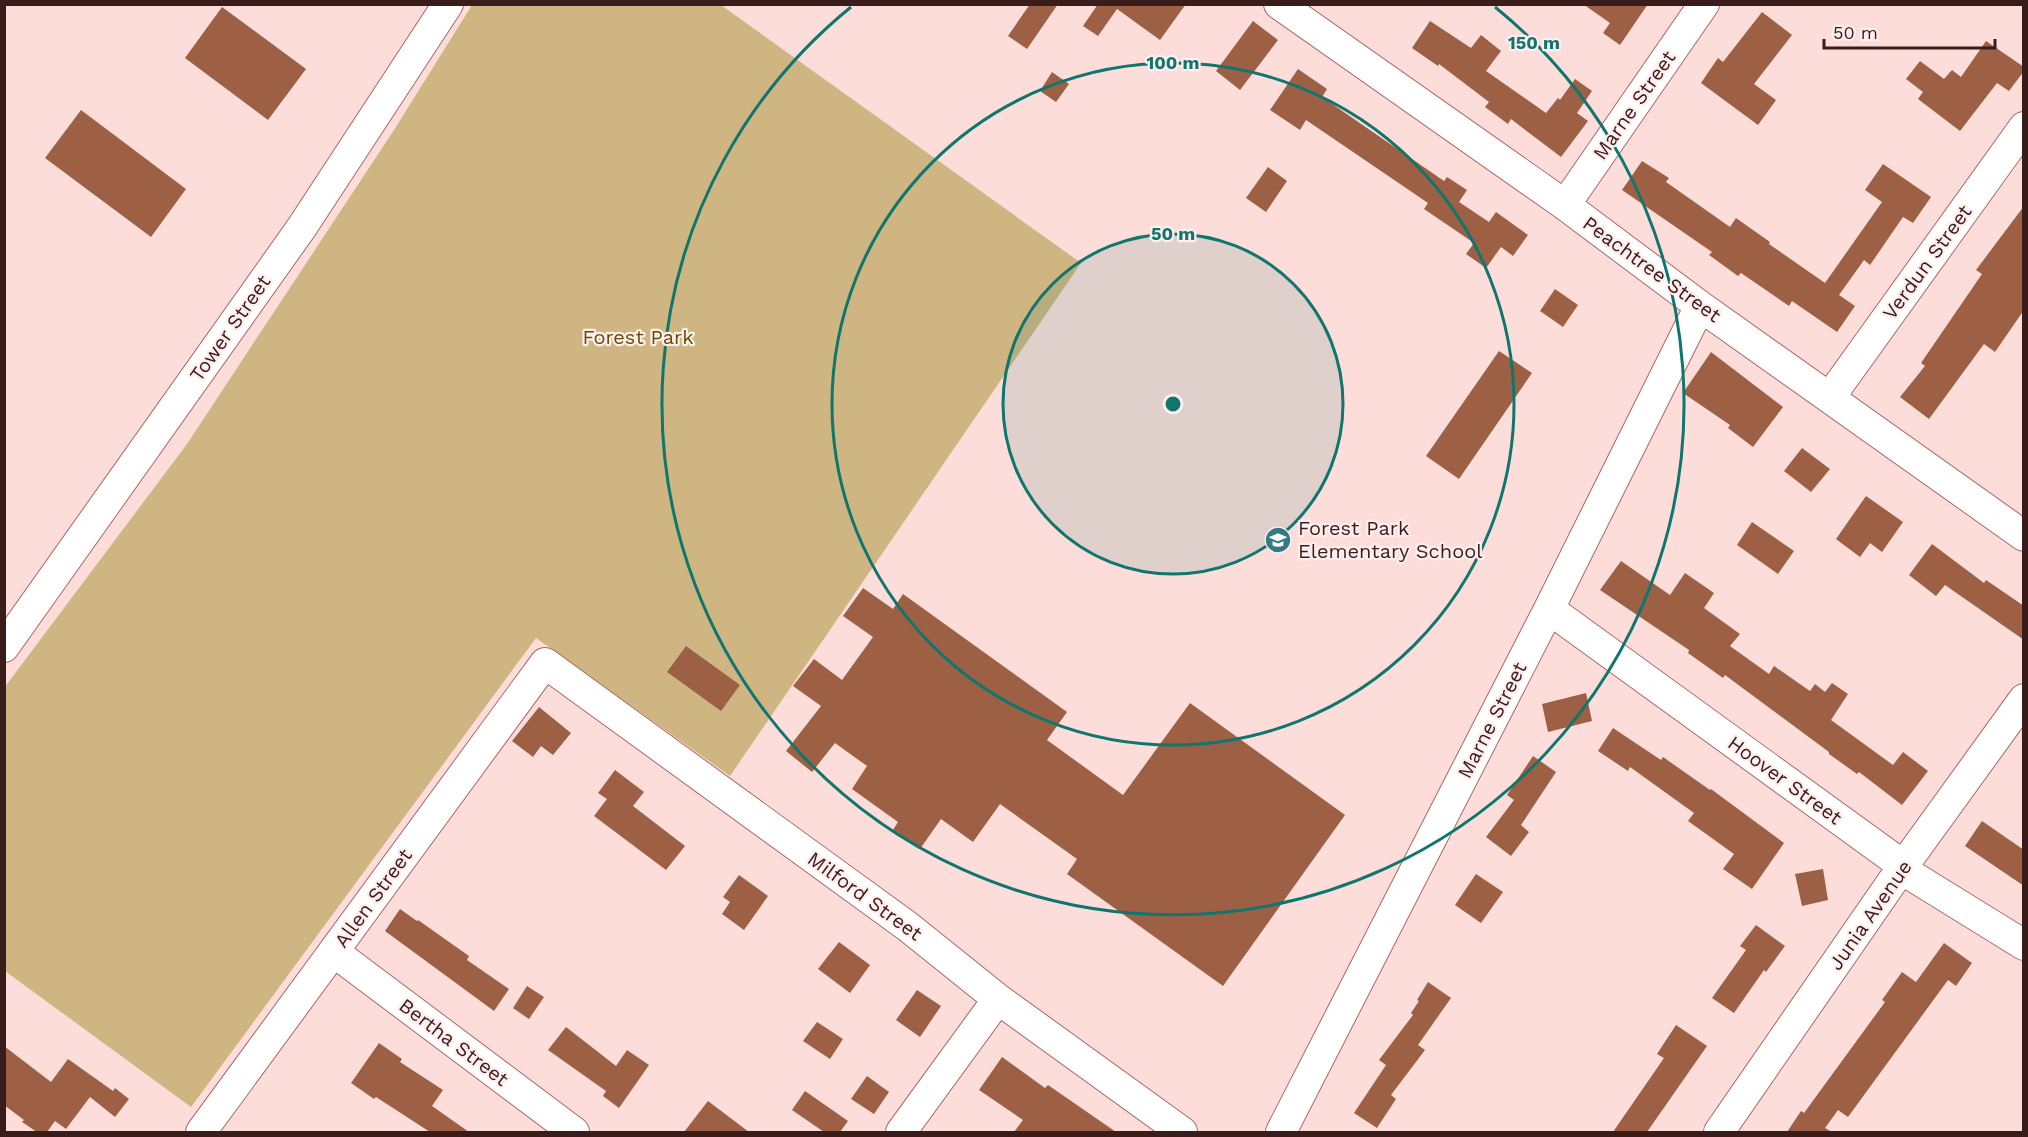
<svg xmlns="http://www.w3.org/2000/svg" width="2028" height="1137" viewBox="0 0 2028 1137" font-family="'Work Sans',sans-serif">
	<rect width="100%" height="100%" fill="#fdddda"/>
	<path fill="#cfb581" d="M 472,5 L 721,5 L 1081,263 L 730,776 L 536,638 L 191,1107 L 5,971 L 4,688 L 187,444 L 394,130 Z"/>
	<path fill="#9d6044" d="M 1030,4 L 1058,4 L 1027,49 L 1008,36 Z
		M 1098,4 L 1186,4 L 1160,40 L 1117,9 L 1098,36 L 1083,26 Z
		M 1583,4 L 1648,4 L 1620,45 L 1603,33 L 1610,23 Z
		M 222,7 L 306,69 L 268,120 L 185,58 Z
		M 1762,12 L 1792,35 L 1754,84 L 1776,100 L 1758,125 L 1701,83 L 1718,58 L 1723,62 Z
		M 1253,21 L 1278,40 L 1240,90 L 1216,71 Z
		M 1430,21 L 1471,48 L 1481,35 L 1501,51 L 1486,71 L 1546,113 L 1558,98 L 1560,100 L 1575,79 L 1592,91 L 1577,113 L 1588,121 L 1561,157 L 1511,119 L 1508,124 L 1485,107 L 1489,102 L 1439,64 L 1438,66 L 1412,48 Z
		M 1986,41 L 2024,67 L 2024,71 L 2009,91 L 1997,83 L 1960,131 L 1918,99 L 1923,92 L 1906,79 L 1920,61 L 1944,79 L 1952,70 L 1961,77 Z
		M 1298,69 L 1327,89 L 1322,97 L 1444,181 L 1447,177 L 1467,190 L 1459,202 L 1489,222 L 1496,212 L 1528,235 L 1513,256 L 1501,247 L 1486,268 L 1466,254 L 1474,243 L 1424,209 L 1428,203 L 1306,120 L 1300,130 L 1270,110 Z
		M 1052,72 L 1069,84 L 1056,102 L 1040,91 Z
		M 81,110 L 186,189 L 151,237 L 45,158 Z
		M 1642,161 L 1669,178 L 1666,182 L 1730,227 L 1736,218 L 1770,242 L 1769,244 L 1825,283 L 1882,202 L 1865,190 L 1883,164 L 1931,197 L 1913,223 L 1903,217 L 1870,265 L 1864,260 L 1839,295 L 1855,306 L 1837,332 L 1792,301 L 1789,306 L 1741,273 L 1738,276 L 1709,255 L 1712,252 L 1622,190 Z
		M 1268,167 L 1287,181 L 1266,212 L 1246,198 Z
		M 2024,206 L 2024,310 L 1995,352 L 1984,344 L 1929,419 L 1900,397 L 1925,366 L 1921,363 L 1982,274 L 1976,270 Z
		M 1555,289 L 1578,305 L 1563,327 L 1540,311 Z
		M 1499,351 L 1532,373 L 1459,479 L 1426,456 Z
		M 1711,352 L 1783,407 L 1753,447 L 1728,428 L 1730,425 L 1683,393 Z
		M 1802,448 L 1830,469 L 1811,492 L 1784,471 Z
		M 1866,496 L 1903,522 L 1882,552 L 1870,543 L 1860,557 L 1836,539 Z
		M 1752,522 L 1794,551 L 1778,574 L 1737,545 Z
		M 1932,544 L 1984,583 L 1986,580 L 2024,606 L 2024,640 L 1945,585 L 1936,596 L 1909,575 Z
		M 1621,561 L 1670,595 L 1685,573 L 1714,593 L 1704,608 L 1740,634 L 1730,646 L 1769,674 L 1774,666 L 1810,691 L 1815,684 L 1825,692 L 1832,683 L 1848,694 L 1831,720 L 1893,765 L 1903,752 L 1928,771 L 1902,805 L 1859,772 L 1857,774 L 1829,754 L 1829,752 L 1725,675 L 1723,678 L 1688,653 L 1689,650 L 1600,590 Z
		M 863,588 L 893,609 L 903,594 L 1067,712 L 1047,740 L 1123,795 L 1190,703 L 1345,815 L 1223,986 L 1067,874 L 1077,859 L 1000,804 L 973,842 L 941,819 L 920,849 L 893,830 L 898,822 L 852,789 L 867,766 L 835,743 L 812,772 L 786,751 L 821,706 L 793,686 L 814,659 L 842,680 L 873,637 L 843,616 Z
		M 686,646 L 740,685 L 721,711 L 667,672 Z
		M 1586,693 L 1592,721 L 1548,732 L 1542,704 Z
		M 539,707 L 571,733 L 553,755 L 541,746 L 533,757 L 512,741 Z
		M 1613,728 L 1661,760 L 1663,757 L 1710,790 L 1711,789 L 1784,843 L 1752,889 L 1723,869 L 1734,854 L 1688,821 L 1694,813 L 1630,767 L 1628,771 L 1598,751 Z
		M 1533,756 L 1556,772 L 1521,825 L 1529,832 L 1511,856 L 1486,837 L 1514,800 L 1507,795 Z
		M 615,770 L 644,792 L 633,806 L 685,846 L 666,870 L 594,816 L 607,799 L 598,793 Z
		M 1982,821 L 2024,850 L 2024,886 L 1965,846 Z
		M 1823,869 L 1828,900 L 1802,906 L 1795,874 Z
		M 1476,874 L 1503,892 L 1481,923 L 1455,905 Z
		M 739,875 L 768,896 L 744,930 L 722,914 L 730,902 L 723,897 Z
		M 400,909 L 417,921 L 418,920 L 469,956 L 467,960 L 509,989 L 494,1011 L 385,931 Z
		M 1756,925 L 1785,946 L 1766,972 L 1764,970 L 1734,1013 L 1712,998 L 1746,950 L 1740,946 Z
		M 839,942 L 870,965 L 850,993 L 818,969 Z
		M 1944,943 L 1972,963 L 1956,986 L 1948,980 L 1848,1117 L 1838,1110 L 1825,1128 L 1832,1132 L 1787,1132 L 1801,1111 L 1804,1113 L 1885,1002 L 1882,1000 L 1902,972 L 1916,982 Z
		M 1428,982 L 1451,998 L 1418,1045 L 1425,1050 L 1391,1095 L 1396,1099 L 1377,1128 L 1354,1113 L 1386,1065 L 1379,1060 L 1413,1015 L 1411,1013 L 1419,1001 L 1417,1000 Z
		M 527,986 L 544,997 L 529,1019 L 513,1008 Z
		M 917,990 L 941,1006 L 920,1037 L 896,1020 Z
		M 817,1022 L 843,1039 L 830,1059 L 803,1041 Z
		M 1676,1025 L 1707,1046 L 1647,1132 L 1613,1132 L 1664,1058 L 1657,1054 Z
		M 566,1027 L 616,1066 L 627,1050 L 649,1065 L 619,1108 L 603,1096 L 606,1091 L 548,1050 Z
		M 379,1043 L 402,1059 L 400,1062 L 443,1090 L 432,1106 L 469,1132 L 430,1132 L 376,1097 L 374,1099 L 351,1083 Z
		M 4,1046 L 51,1082 L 68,1059 L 113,1091 L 115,1088 L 129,1099 L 115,1117 L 90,1097 L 66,1129 L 55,1121 L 47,1132 L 37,1132 L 22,1122 L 24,1120 L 4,1105 Z
		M 1002,1057 L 1045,1088 L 1048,1085 L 1116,1132 L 1014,1132 L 1023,1120 L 979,1090 Z
		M 867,1076 L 889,1092 L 874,1114 L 851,1099 Z
		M 805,1091 L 848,1121 L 840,1132 L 824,1132 L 792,1110 Z
		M 708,1101 L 749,1132 L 684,1132 Z"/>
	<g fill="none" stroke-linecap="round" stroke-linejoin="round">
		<g stroke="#ac6762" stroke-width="32">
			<path id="minor" d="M 1279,4 L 1565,205 L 1700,306 L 2024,536
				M 1565,205 L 1704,4
				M 1830,397 L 2024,127
				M 1549,609 L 1894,859 L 1901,869 L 2024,945
				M 4,647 L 302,227 L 448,4
				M 334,952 L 574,1132
				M 201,1132 L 545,663 L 907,926 L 998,999 L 1182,1132
				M 901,1132 L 998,999
				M 1281,1132 L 1549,609 L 1700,306
				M 1719,1132 L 1901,869 L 2024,699"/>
		</g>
		<use href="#minor" stroke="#fff" stroke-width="30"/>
	</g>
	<circle cx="1173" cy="404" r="170" fill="#0f766e" fill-opacity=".12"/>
	<g fill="none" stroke="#0f766e" stroke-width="3">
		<circle cx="1173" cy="404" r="170"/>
		<circle cx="1173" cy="404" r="341"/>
		<path d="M1495 7A511 511 0 1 1 851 7"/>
	</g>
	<defs>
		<g id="school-disc" transform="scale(1.35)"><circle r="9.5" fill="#337b83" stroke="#ffeeed"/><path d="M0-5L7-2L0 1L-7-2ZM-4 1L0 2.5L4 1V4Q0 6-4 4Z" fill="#fff"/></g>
	</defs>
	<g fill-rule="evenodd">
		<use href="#school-disc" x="1278" y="540"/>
	</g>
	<g text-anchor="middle" stroke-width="4.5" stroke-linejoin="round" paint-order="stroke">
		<g font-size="20" fill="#3a1d1b" stroke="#ffeeed">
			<text transform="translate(1634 105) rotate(-55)" y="7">Marne Street</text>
			<text transform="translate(1927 262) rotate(-54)" y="7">Verdun Street</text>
			<text transform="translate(1652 269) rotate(36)" y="7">Peachtree Street</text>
			<text transform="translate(230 328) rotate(-55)" y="7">Tower Street</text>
			<text transform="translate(1492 720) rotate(-63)" y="7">Marne Street</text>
			<text transform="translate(1785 780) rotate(36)" y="7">Hoover Street</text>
			<text transform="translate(865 896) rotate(36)" y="7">Milford Street</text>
			<text transform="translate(373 898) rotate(-54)" y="7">Allen Street</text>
			<text transform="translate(1870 915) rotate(-55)" y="7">Junia Avenue</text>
			<text transform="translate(454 1042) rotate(37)" y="7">Bertha Street</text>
		</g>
		<g font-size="20" fill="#674b00" stroke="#ffeeed">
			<text x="638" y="344">Forest Park</text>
		</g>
		<g font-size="20" fill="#3a1d1b" stroke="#ffeeed" text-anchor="start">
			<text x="1298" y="535">Forest Park<tspan x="1298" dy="23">Elementary School</tspan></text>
		</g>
	</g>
	<circle cx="1173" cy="404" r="9" fill="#0f766e" stroke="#ffeeed" stroke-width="3"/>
	<g font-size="18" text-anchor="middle" font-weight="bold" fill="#0f766e" stroke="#ffeeed" stroke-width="4.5" stroke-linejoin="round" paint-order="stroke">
		<text x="1534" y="49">150 m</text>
		<text x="1173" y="69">100 m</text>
		<text x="1173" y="240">50 m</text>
	</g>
	<rect width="2028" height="1137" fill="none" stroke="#3a1d1b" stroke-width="12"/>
	<path d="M1824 39v9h171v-9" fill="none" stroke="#3a1d1b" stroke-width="3"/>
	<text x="1833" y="39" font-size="18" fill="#3a1d1b" stroke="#ffeeed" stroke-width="4.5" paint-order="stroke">50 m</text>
</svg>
